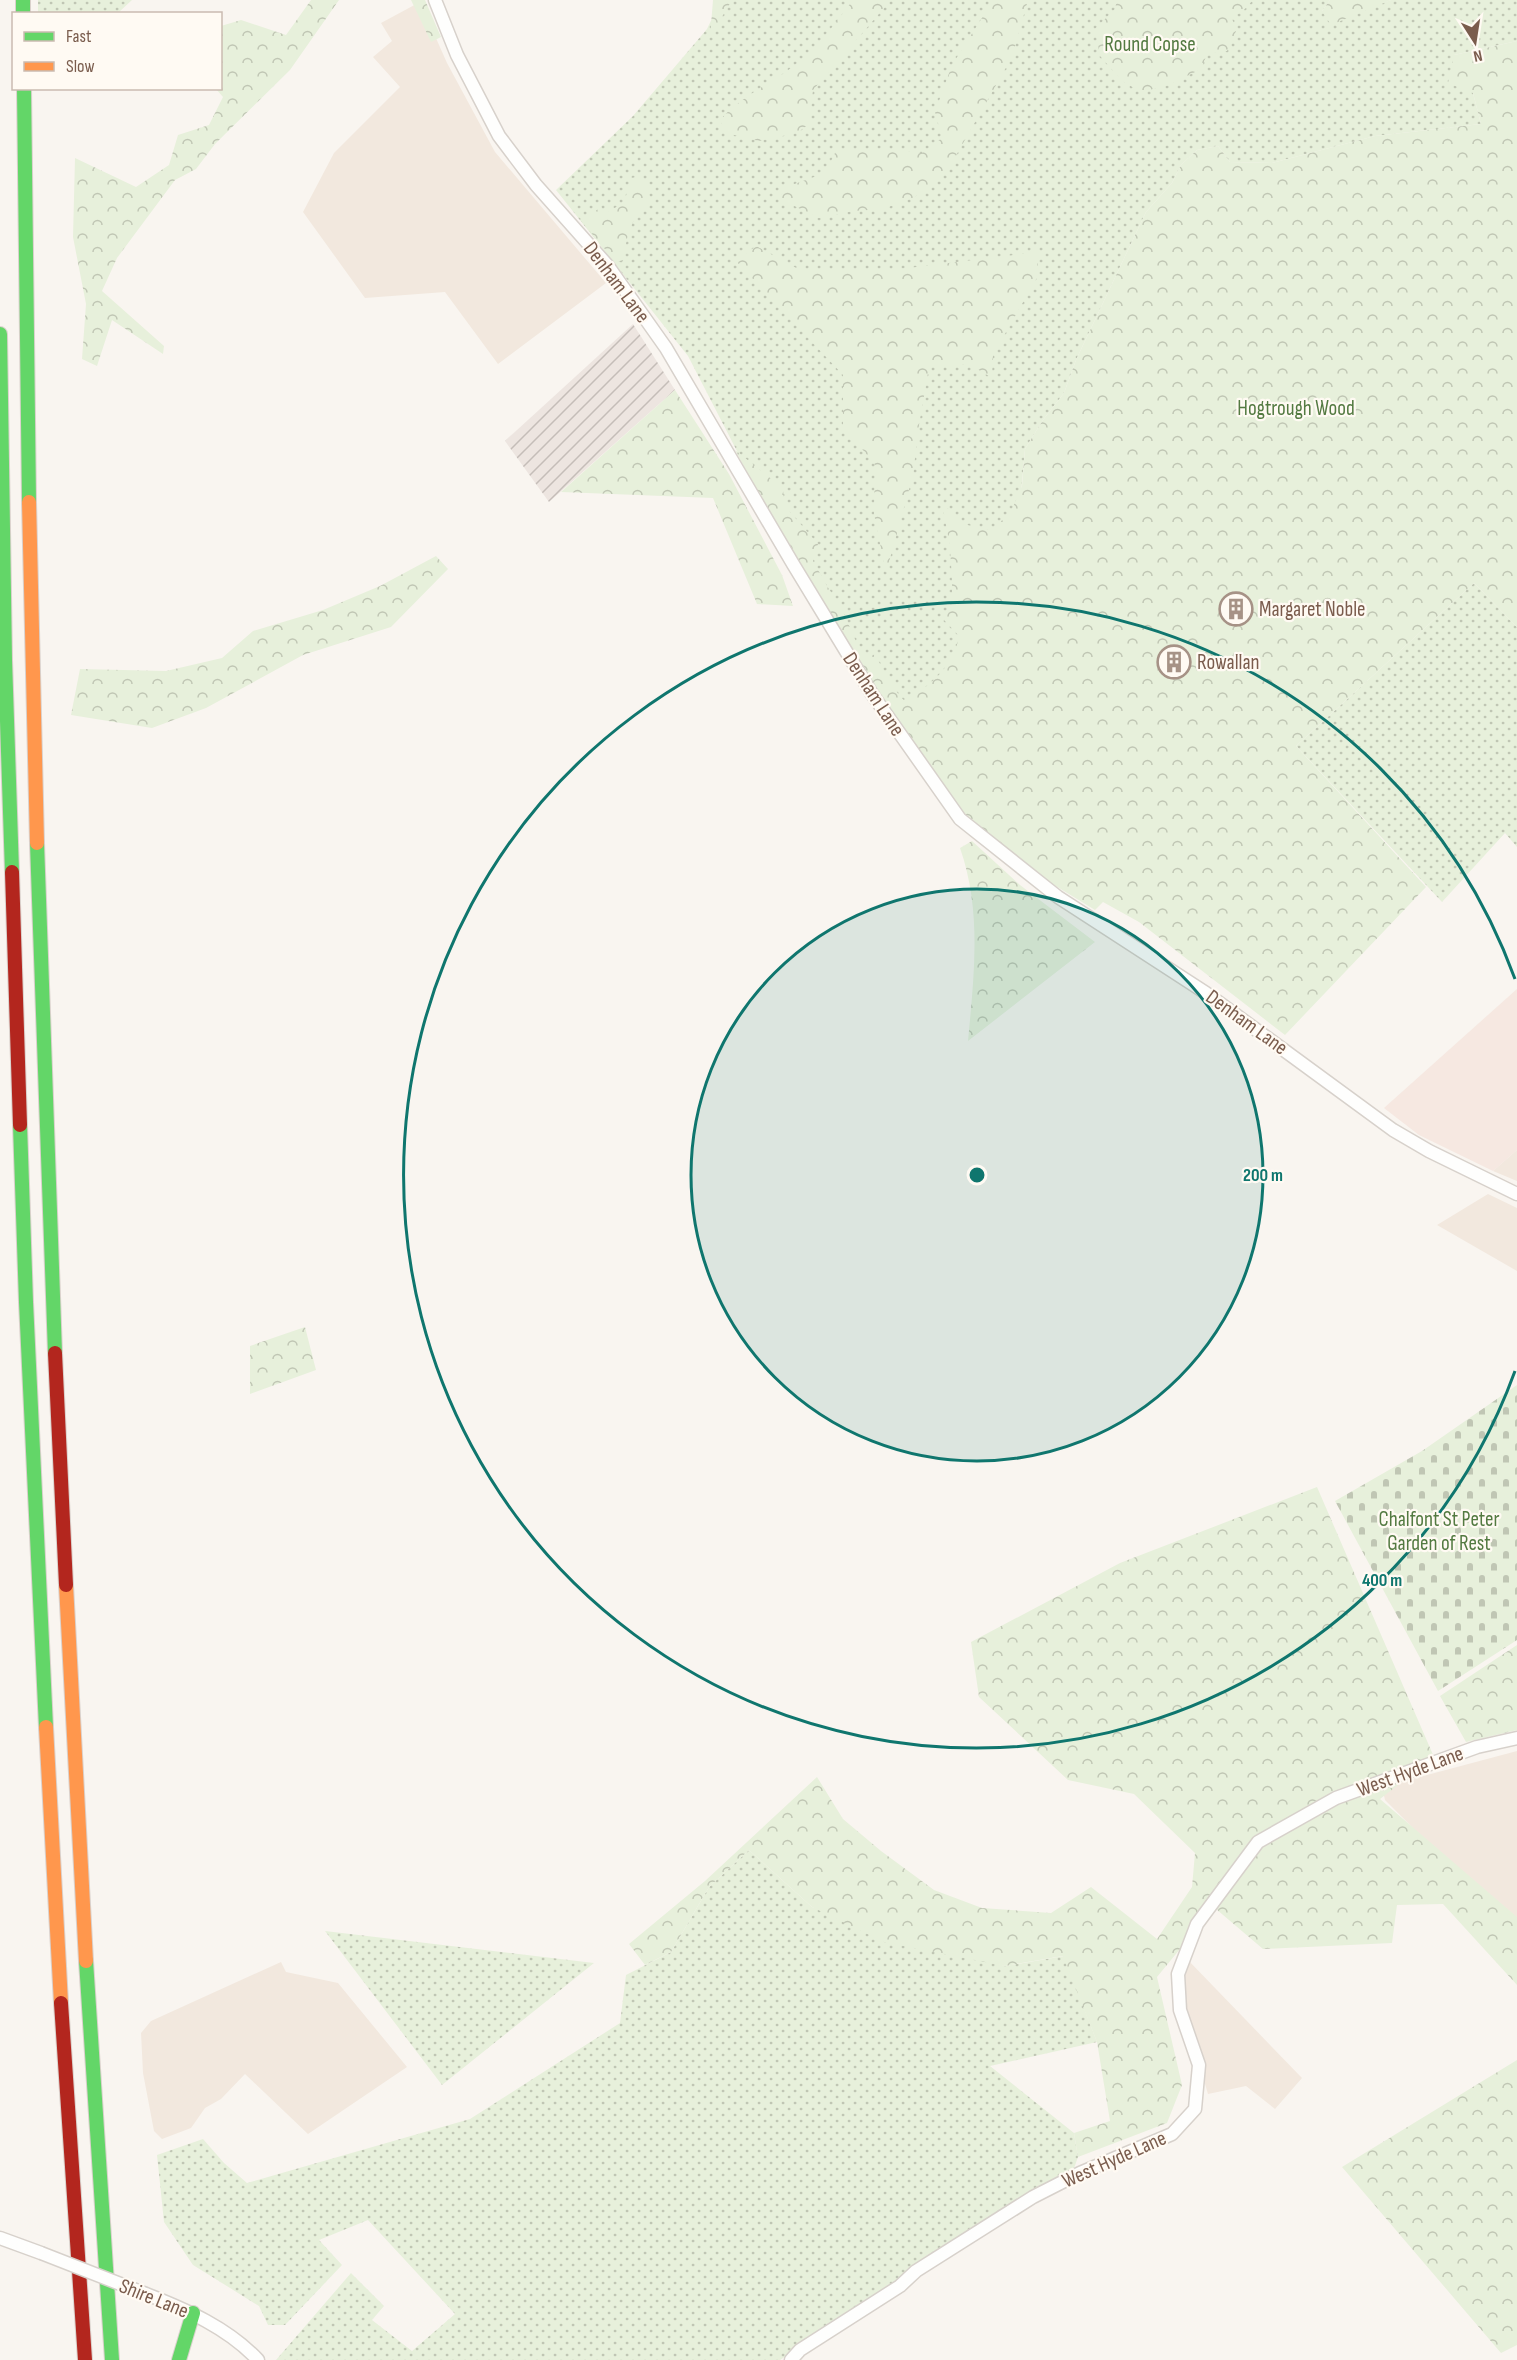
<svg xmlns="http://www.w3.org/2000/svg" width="1517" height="2360" viewBox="0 0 1517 2360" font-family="'Sofia Sans Condensed',sans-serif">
	<defs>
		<pattern id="industrial-furrows" width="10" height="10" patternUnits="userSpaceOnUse" patternTransform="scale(1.5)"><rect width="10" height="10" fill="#ede5e0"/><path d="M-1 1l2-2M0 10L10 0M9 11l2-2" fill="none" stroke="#c5bdb8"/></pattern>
		<pattern id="grass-dots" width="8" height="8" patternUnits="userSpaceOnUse" patternTransform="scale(1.5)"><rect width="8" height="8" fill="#e7f0db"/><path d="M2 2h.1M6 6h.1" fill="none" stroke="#c0c6b4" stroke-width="1.8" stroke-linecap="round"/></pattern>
		<pattern id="forest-crowns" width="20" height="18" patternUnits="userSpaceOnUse" patternTransform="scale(1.5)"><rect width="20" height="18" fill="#e7f0db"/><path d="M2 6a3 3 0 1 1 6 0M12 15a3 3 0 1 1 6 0" fill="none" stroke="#c0c6b4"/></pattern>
		<pattern id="cemetery-stones" width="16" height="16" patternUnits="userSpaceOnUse" patternTransform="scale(1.5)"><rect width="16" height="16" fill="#e7f0db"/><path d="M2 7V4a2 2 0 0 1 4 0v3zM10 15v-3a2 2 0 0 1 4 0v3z" fill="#c0c6b4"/></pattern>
	</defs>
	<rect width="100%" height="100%" fill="#f9f5f0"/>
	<path fill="#f2e8de" d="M 420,2 L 447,63 L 495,152 L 606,283 L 498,364 L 445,292 L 365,298 L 303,212 L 334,153 L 400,87 L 373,57 L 392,41 L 381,23 Z
		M 1517,1150 L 1517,1181 L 1493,1171 Z
		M 1488,1194 L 1517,1208 L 1517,1271 L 1437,1225 Z
		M 1517,1751 L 1517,1932 L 1385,1800 L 1382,1787 Z
		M 1187,1959 L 1302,2078 L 1275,2109 L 1246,2086 L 1208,2094 L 1183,2009 L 1181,1976 Z
		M 281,1962 L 286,1972 L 338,1983 L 407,2067 L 308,2134 L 245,2074 L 221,2099 L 205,2108 L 191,2128 L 162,2139 L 154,2131 L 143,2073 L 141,2033 L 151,2021 Z"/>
	<path fill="#f6e8e1" d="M 1517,989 L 1517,1150 L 1493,1171 L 1419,1135 L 1384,1108 Z"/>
	<path fill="url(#industrial-furrows)" d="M 633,324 L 675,390 L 549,502 L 505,441 Z"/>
	<path fill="url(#grass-dots)" d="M 38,0 L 132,0 L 118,13 L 38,14 Z
		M 721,0 L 1330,0 L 1322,11 L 1377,5 L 1391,0 L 1517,0 L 1517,41 L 1454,55 L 1473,93 L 1481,124 L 1375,136 L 1272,163 L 1230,162 L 1218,146 L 1197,150 L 1181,165 L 1172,183 L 1146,212 L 1076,360 L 1064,393 L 1043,420 L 1025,449 L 1014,573 L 934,713 L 884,716 L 792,558 L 688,356 L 556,190 L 633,116 L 707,29 Z
		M 1474,583 L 1517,627 L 1517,847 L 1505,833 L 1442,902 L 1296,746 Z
		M 749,1850 L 812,1907 L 1005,1966 L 1064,1956 L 1097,2042 L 990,2066 L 1074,2133 L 1078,2157 L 1072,2174 L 889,2287 L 780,2360 L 276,2360 L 351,2273 L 384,2306 L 372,2320 L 412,2351 L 455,2314 L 368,2220 L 319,2240 L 342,2265 L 285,2325 L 268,2325 L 259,2306 L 193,2265 L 164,2222 L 157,2155 L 203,2139 L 224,2163 L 247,2183 L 470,2119 L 620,2023 L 626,1975 L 671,1952 L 709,1887 Z
		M 325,1931 L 594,1963 L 442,2085 Z"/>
	<path fill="url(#forest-crowns)" d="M 311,0 L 339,0 L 290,70 L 215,144 L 196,169 L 175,180 L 117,258 L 102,291 L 164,346 L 163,354 L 112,320 L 97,366 L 82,359 L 86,304 L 73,237 L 75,158 L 136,187 L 169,165 L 178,135 L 209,125 L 223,97 L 216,89 L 220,88 L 221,26 L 241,20 L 286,35 Z
		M 411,0 L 425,0 L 441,37 L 431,42 Z
		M 713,0 L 732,0 L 710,37 Z
		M 853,0 L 891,0 L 813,90 L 809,124 L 797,133 L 759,141 L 726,133 L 720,120 C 740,98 764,87 787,71 C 814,52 834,25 853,0 Z
		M 990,0 L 1028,0 L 1012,57 L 949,168 L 915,197 L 883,209 L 853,211 L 819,218 L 778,198 L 789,186 L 825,173 L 836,151 L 898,150 L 922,153 L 942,138 L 935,112 L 952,65 L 987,10 Z
		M 1117,0 L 1253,0 L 1242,12 L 1231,17 L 1237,29 L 1227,51 L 1207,54 L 1201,69 L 1169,85 L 1141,92 L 1122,81 L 1100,56 L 1095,29 L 1115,9 Z
		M 1330,0 L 1391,0 L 1331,25 L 1322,11 Z
		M 1517,41 L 1517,627 L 1474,583 L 1296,746 L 1426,887 L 1285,1035 L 1139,922 L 1103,902 L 1095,910 L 1041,877 L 964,813 L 929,767 L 856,656 L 862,654 L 875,655 C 883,668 895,693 905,701 C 930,686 954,666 959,636 L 944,620 L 952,604 L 952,581 L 950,547 L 943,508 L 949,509 L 963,524 L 990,530 L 1010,514 L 1022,486 L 1025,449 L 1043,420 L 1064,393 L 1076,360 L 1146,212 L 1172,183 L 1181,165 L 1197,150 L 1218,146 L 1230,162 L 1272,163 L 1375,136 L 1481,124 L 1473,93 L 1448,83 L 1454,55 Z
		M 637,177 L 646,185 L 651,201 C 629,219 628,233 623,261 L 616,262 L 581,221 L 601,207 L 605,213 L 624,203 L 631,178 Z
		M 756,246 L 800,270 L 900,269 L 1038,252 L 1038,276 L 993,355 L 992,378 L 969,364 L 929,367 L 919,425 L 913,475 L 886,573 L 874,514 L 875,465 L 843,425 L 843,375 L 736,261 Z
		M 675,390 L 729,474 L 782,575 L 793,606 L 757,604 L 713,498 L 561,492 Z
		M 735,450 L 783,488 L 784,505 L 818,544 L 813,561 L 827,586 L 841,607 L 858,646 L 848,649 L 780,534 Z
		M 436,556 L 448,569 L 391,627 L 303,655 L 206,708 L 152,728 L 71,715 L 80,669 L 166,671 L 222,658 L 253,631 L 323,610 L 380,586 Z
		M 972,841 L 1020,885 L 1095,942 L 968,1041 C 974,976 982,911 960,848 Z
		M 305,1327 L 316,1370 L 250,1394 L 250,1346 Z
		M 1317,1487 L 1434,1757 L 1380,1799 L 1517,1917 L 1517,1985 L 1443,1904 L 1397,1905 L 1392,1943 L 1263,1949 L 1209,1903 L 1180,1949 L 1157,1977 L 1182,2085 L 1167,2123 L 1078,2157 L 1074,2133 L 1110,2121 L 1097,2042 L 1063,1956 L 1005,1966 L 884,1942 L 812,1907 L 749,1850 L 709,1887 L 671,1952 L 645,1965 L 629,1944 L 705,1881 L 817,1777 L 843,1819 L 881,1851 L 934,1890 L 982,1908 L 1051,1913 L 1091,1887 L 1157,1939 L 1192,1887 L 1195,1853 L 1134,1794 L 1068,1780 L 979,1697 L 971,1642 L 1120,1563 Z
		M 1517,1645 L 1517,1730 L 1466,1742 L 1440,1696 Z
		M 1517,2060 L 1517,2345 L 1501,2353 L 1342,2167 Z"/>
	<path fill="url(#cemetery-stones)" d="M 1517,1385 L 1517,1640 L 1438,1691 L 1335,1501 L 1422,1451 Z"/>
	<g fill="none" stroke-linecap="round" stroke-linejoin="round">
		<g stroke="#d7d1cb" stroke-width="15">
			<path id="street" d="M 435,0 L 457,55 L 499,136 L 536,185 L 608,266 L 666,348 L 793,564 L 872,694 L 960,819 L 1058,897 L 1206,993 L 1393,1130 L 1429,1151 L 1517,1194
				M 0,2238 L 41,2253
				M 146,2294 C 187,2310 228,2328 258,2360
				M 791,2360 L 800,2350 L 900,2286 L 916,2271 L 1033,2197 L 1080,2173 L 1172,2134 L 1195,2109 L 1199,2065 L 1180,2010 L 1178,1974 L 1197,1924 L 1258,1842 L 1336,1798 L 1477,1747 L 1517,1738"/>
		</g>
		<g stroke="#dad1cc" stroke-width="16">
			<path id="fast" d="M 23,0 L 23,14
				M 24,88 L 29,502
				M 0,334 L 5,660 L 12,872
				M 37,843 L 55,1353
				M 20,1125 L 26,1302 L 46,1727
				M 86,1961 L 112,2360
				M 179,2360 L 193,2313"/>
		</g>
		<g stroke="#dad1cc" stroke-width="16">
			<path id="slow" d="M 29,502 L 37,843
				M 66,1585 L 86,1961
				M 46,1727 L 61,2003"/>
		</g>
		<g stroke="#dad1cc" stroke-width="16">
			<path id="jam" d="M 12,872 L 20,1125
				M 55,1353 L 66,1585
				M 61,2003 L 85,2360"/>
		</g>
		<use href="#street" stroke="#fefefd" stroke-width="12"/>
		<use href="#fast" stroke="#63d668" stroke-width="14"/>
		<use href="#slow" stroke="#ff974d" stroke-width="14"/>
		<use href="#jam" stroke="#b3261e" stroke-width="14"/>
		<g stroke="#d7d1cb" stroke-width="15" stroke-linecap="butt">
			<path id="street-bridge" d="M 41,2253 L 146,2294"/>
		</g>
		<use href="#street-bridge" stroke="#fefefd" stroke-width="12"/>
	</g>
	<circle cx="977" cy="1175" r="286" fill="#0f766e" fill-opacity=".12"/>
	<g fill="none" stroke="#0f766e" stroke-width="3">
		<circle cx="977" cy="1175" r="286"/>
		<path d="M1515 1371A573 573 0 1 1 1515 979"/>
	</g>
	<defs>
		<g id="building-ring" transform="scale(1.725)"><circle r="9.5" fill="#fffaf3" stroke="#a69286" stroke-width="1.5"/><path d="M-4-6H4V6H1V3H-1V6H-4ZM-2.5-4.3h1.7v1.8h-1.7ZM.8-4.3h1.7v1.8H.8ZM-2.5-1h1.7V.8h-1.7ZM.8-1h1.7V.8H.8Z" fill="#a69286"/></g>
	</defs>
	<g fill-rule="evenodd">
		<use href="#building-ring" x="1236" y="609"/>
		<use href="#building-ring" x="1174" y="662"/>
	</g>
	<g text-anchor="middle" stroke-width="4.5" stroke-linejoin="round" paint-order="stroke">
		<g font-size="21" fill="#537a41" stroke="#fffaf3">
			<text x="1150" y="51">Round Copse</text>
			<text x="1296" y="415">Hogtrough Wood</text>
			<text x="1439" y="1526">Chalfont St Peter<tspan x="1439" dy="24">Garden of Rest</tspan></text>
		</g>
		<g font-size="21" fill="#7a5c4d" stroke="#fffaf3">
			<text transform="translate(617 282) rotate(53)" y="7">Denham Lane</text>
			<text transform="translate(874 694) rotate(57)" y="7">Denham Lane</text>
			<text transform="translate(1247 1022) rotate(36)" y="7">Denham Lane</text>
			<text transform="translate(1410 1771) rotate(-20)" y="7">West Hyde Lane</text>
			<text transform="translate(1114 2159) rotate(-24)" y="7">West Hyde Lane</text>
			<text transform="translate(154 2298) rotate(22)" y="7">Shire Lane</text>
		</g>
		<g font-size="21" fill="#7a5c4d" stroke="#fffaf3" text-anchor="start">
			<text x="1259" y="616">Margaret Noble</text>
			<text x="1197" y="669">Rowallan</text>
		</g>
	</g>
	<circle cx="977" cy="1175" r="9" fill="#0f766e" stroke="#fffaf3" stroke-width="3"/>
	<g font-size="18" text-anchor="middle" font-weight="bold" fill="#0f766e" stroke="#fffaf3" stroke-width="4.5" stroke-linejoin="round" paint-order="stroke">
		<text x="1263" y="1181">200 m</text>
		<text x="1382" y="1586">400 m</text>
	</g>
	<rect x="12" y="12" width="210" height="78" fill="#fffaf3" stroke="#cabbb1" stroke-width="1.5"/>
	<rect x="24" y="32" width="30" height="9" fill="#63d668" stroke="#cabbb1" stroke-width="1.5"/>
	<text x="66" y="42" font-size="18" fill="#7a5c4d">Fast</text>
	<rect x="24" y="62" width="30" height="9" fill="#ff974d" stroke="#cabbb1" stroke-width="1.5"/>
	<text x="66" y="72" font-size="18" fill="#7a5c4d">Slow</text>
	<g transform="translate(1475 42) rotate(168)" stroke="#fffaf3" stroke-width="4.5" paint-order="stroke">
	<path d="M0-4.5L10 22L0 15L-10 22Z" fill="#7a5c4d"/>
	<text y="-9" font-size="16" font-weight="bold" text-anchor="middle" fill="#7a5c4d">N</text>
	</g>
</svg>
